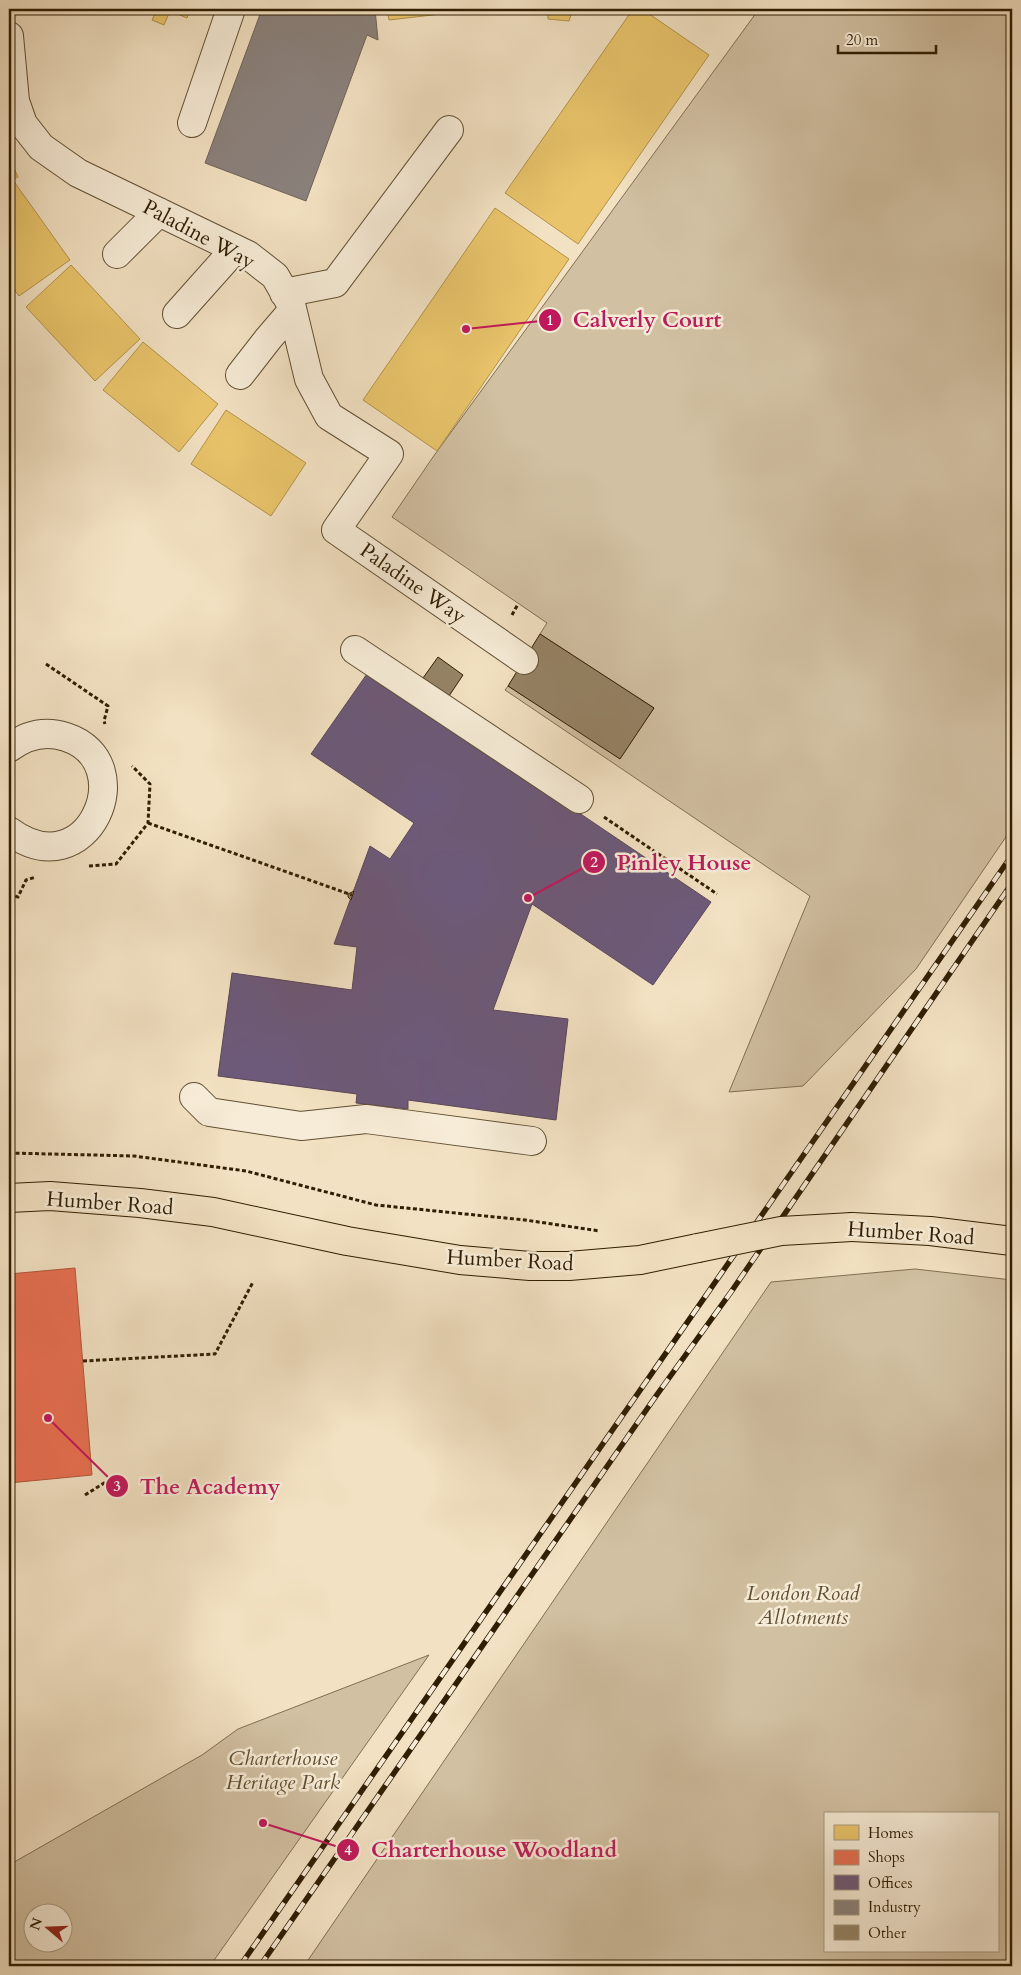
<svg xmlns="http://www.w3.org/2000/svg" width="1021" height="1975" viewBox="0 0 1021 1975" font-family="Cardo,serif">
	<rect width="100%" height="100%" fill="#f2e1c2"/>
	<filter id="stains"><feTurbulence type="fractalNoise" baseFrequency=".004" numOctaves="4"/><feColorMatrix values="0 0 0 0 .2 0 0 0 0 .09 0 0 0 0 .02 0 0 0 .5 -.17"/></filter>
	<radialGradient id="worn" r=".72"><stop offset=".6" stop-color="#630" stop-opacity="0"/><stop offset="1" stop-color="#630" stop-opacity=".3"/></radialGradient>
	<path fill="#d1c0a2" stroke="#806f52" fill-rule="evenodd" d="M 759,9 L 1012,9 L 1012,828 L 916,969 L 803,1086 L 729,1092 L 810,896 L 505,690 L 508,686 L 620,758 L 654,708 L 540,634 L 547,623 L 392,517 L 433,457 Z
		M 915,1269 L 1012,1280 L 1012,1966 L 304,1966 L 771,1282 ZM 825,1814 L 997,1814 L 997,1951 L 825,1951 Z
		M 429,1655 L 210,1966 L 9,1966 L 9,1865 L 202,1755 L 238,1729 ZM 62,1912 L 62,1942 L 32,1942 L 32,1912 Z"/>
	<path fill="#e9c46a" stroke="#b2924b" d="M 157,9 L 190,9 L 187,18 L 170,11 L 164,25 L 152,20 Z
		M 387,9 L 475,9 L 476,10 L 389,20 Z
		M 548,9 L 573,9 L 569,21 L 548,19 Z
		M 633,9 L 642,9 L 709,55 L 578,244 L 505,193 Z
		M 9,157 L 18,177 L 9,181 Z
		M 15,183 L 70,260 L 19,296 L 9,283 L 9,188 Z
		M 495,208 L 569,259 L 437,451 L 363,400 Z
		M 71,265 L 140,339 L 95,381 L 26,307 Z
		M 143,342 L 218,404 L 179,452 L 103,390 Z
		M 226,410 L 306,463 L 271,516 L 191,464 Z"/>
	<path fill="#e76f51" stroke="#b0573a" d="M 75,1268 L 92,1475 L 9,1483 L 9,1274 Z"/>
	<path fill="#6d597a" stroke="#5b4756" d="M 369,671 L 711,902 L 653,985 L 532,904 L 493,1010 L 568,1019 L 556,1120 L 408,1100 L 408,1109 L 356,1103 L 357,1094 L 218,1076 L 232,973 L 352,990 L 357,947 L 334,944 L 370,846 L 390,859 L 414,823 L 311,754 Z"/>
	<path fill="#8a817c" stroke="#6f6358" d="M 262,9 L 375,9 L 378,40 L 367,35 L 306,201 L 205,163 Z"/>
	<path fill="#958366" stroke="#301e03" d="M 540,634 L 654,708 L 620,759 L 508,686 Z
		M 438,657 L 463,675 L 449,696 L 423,678 Z
		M 354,891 L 351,900 L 348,897 L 348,894 Z"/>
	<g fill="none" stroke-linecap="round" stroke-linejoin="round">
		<g stroke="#604f33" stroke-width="30">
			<path id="minor" d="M 9,36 L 15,101 L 23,124 L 41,147 L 78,173 L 248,255 L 275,276 L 291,304 L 309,379 L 329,416 L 389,454 L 336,530 L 524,660
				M 192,123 L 231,9
				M 117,254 L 159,212
				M 284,293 L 335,283 L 449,130
				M 177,314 L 235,249
				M 240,375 L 268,339 L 292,311
				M 355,650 L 579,799
				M 9,748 C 26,735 45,730 66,737 C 143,762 88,890 9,831
				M 194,1097 L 209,1112 L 301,1126 L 366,1119 L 532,1141"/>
		</g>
		<g stroke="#301e03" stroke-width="30">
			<path id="major" d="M 9,1198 L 50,1196 L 140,1203 L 213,1212 L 347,1241 L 460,1260 L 530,1266 L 569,1266 L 640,1260 L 698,1248
				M 852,1227 L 930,1231 L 1012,1241"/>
		</g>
		<path stroke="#301e03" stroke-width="3" stroke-dasharray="4 2.5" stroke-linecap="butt" d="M 512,615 L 518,604
			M 46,664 L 108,706 L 104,721 L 105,724
			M 604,817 L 717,894
			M 148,823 L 352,895
			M 89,866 L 116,864 L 148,823 L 150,784 L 132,766
			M 9,894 L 18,897 L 26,880 L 36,877
			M 9,1153 L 134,1156 L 246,1171 L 376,1205 L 525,1220 L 600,1231
			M 83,1361 L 215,1354 L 253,1282
			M 85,1495 L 112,1478 L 120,1489"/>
		<use href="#minor" stroke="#f7ecd7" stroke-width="28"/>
		<use href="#major" stroke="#f2e1c2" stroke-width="28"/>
		<g stroke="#301e03" stroke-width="5.5">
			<path id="rail" d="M 240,1966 L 1012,855
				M 260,1966 L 656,1396 L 731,1292 L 1012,883"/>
		</g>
		<use href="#rail" stroke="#f7ecd7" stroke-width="4" stroke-dasharray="11" stroke-linecap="butt"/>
		<g stroke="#301e03" stroke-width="30" stroke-linecap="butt">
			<path id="major-bridge" d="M 698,1248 L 781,1231 L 852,1227"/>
		</g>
		<use href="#major-bridge" stroke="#f2e1c2" stroke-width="28"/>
	</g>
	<g text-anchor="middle" stroke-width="5" stroke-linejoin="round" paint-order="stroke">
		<g font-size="21" fill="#301e03" stroke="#f7ecd7">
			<text transform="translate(199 234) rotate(28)" y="7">Paladine Way</text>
			<text transform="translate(413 583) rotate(35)" y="7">Paladine Way</text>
			<text transform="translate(110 1203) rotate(4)" y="7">Humber Road</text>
			<text transform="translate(911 1233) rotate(4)" y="7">Humber Road</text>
			<text transform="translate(510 1260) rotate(3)" y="7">Humber Road</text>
		</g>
		<g font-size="21" font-style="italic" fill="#604f33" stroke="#f7ecd7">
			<text x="803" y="1600">London Road<tspan x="803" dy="24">Allotments</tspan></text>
			<text x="283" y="1765">Charterhouse<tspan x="283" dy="24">Heritage Park</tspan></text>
		</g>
	</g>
	<path fill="none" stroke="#c2185b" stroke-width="2" d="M466 329L550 320M528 898L594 862M48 1418L117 1486M263 1823L348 1850"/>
	<g fill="#c2185b" stroke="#f7ecd7" stroke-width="2">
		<circle cx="466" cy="329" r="5"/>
		<circle cx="528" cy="898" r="5"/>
		<circle cx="48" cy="1418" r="5"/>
		<circle cx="263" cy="1823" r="5"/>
		<circle cx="550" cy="320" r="12"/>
		<circle cx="594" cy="862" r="12"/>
		<circle cx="117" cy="1486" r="12"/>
		<circle cx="348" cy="1850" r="12"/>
	</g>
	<g font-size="15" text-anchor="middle" font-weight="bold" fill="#fff">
		<text x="550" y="325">1</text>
		<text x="594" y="867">2</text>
		<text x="117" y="1491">3</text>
		<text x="348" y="1855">4</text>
	</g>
	<g font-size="22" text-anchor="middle" font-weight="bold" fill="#c2185b" stroke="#f7ecd7" stroke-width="5" stroke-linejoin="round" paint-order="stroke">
		<text x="647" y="327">Calverly Court</text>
		<text x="684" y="870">Pinley House</text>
		<text x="210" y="1494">The Academy</text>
		<text x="494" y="1857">Charterhouse Woodland</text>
	</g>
	<rect width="1021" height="1975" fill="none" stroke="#f2e1c2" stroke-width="30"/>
	<rect x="10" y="10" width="1001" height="1955" fill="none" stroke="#301e03" stroke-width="2.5"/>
	<rect x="15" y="15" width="991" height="1945" fill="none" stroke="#301e03"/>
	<rect x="824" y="1812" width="175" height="140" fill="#f7ecd7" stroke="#a79a82"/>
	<rect x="834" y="1825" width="25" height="15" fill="#e9c46a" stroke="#a79a82"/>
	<text x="868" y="1838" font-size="15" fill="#301e03">Homes</text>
	<rect x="834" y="1850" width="25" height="15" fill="#e76f51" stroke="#a79a82"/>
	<text x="868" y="1862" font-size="15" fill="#301e03">Shops</text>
	<rect x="834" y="1875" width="25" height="15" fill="#6d597a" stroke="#a79a82"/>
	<text x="868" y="1888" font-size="15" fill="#301e03">Offices</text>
	<rect x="834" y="1900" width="25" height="15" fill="#8a817c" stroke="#a79a82"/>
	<text x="868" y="1912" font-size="15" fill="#301e03">Industry</text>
	<rect x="834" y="1925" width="25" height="15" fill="#958366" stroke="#a79a82"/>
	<text x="868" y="1938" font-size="15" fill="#301e03">Other</text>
	<g transform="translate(48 1928) rotate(289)"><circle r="24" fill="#f7ecd7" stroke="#a79a82"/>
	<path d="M0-4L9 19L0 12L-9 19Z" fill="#8f2418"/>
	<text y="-8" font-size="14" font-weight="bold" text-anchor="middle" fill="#301e03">N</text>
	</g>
	<path d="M838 45v8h98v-8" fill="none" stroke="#301e03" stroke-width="2.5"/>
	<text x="846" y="45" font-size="15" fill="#301e03" stroke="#f7ecd7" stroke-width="4" paint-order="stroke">20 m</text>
	<rect width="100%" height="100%" filter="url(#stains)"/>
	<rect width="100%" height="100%" fill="url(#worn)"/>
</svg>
